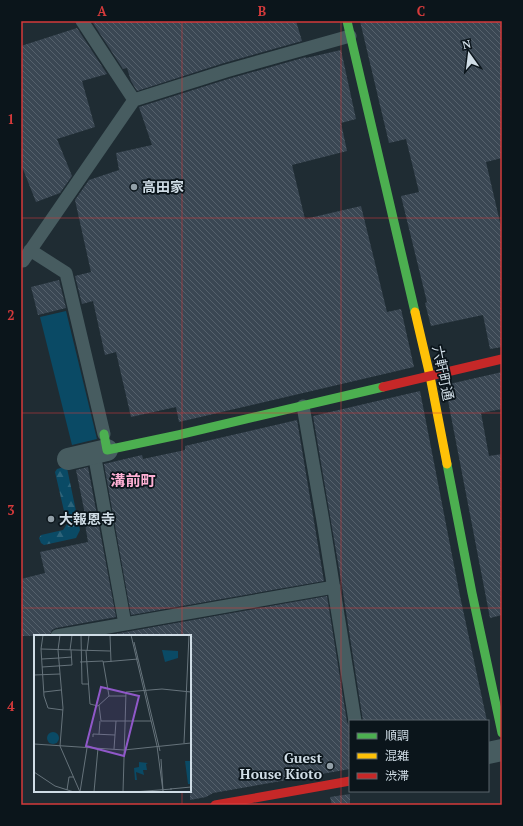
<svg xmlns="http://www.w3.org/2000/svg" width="523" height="826" viewBox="0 0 523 826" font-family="'PT Serif','Noto Sans JP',serif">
	<defs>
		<pattern id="forest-firs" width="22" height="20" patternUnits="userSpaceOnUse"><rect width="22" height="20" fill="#0a4a65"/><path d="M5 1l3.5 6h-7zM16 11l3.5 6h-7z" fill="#2d647b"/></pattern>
		<pattern id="building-back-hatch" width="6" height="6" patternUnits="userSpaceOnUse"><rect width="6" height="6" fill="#3a4753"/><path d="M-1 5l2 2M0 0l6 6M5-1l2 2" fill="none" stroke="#55616c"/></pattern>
	</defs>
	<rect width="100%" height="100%" fill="#1f2c33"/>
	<path fill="url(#forest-firs)" d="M 64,467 L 67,468 L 80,530 L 76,538 L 44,545 L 41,543 L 39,538 L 41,535 L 63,530 L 67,524 L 55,472 L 57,469 Z"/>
	<path fill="#0a4a65" d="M 66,311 L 97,439 L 72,445 L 40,317 Z"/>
	<path fill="url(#building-back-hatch)" d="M 98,21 L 296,21 L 302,41 L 224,63 L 137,91 L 131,81 L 127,68 L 123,69 L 93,23 Z
		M 360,21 L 502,21 L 502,158 L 486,162 L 502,231 L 502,347 L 490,349 L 483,315 L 431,326 L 425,303 L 427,302 L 401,196 L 419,192 L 406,139 L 389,143 Z
		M 77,28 L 107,74 L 82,81 L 95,127 L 57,139 L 72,176 L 60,193 L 36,202 L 21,164 L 21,46 Z
		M 341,50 L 356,119 L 341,123 L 347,151 L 292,165 L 305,219 L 361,206 L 387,312 L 401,309 L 414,367 L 179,422 L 176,407 L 131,417 L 116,352 L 105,355 L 93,301 L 82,304 L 75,276 L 91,272 L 75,200 L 89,180 L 119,170 L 116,153 L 152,145 L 139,107 L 228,79 L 306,57 L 306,58 Z
		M 59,280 L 66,308 L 38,315 L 31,287 Z
		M 502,372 L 502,409 L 481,413 L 489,456 L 502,454 L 502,615 L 490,618 L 445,385 Z
		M 420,391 L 460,596 L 487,721 L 363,721 L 342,586 L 313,416 Z
		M 297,420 L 324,581 L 131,615 L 104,464 L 142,455 L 143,459 L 185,450 L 185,446 Z
		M 88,467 L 116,617 L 56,628 L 52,630 L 49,636 L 21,636 L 21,579 L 45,573 L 40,552 L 88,542 L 85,524 L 87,524 L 76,470 Z
		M 327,596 L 347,722 L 350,727 L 350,769 L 213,793 L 206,797 L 190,800 L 190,636 L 103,636 Z
		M 350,794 L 350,805 L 332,805 L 330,797 Z"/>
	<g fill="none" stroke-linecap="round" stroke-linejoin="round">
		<path stroke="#475c60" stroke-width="13" d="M 82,21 L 134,100
			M 30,250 L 66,273 L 104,434
			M 21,261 L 23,261 L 134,100 L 226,71 L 350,36
			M 303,406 L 323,521 L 355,721
			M 94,453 L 125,624
			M 57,636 L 334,587"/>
		<path stroke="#475c60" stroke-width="22" d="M 68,459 L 107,450
			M 488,753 L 502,750"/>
		<path stroke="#4caf50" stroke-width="9" d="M 347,21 L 415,312
			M 104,434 L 107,450 L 178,435 L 383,387
			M 447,464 L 472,593 L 502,733"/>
		<path stroke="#ffc107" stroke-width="9" d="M 415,312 L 430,376 L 447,464"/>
		<path stroke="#c62828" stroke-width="9" d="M 383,387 L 502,359
			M 215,805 L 350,781"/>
	</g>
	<path fill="none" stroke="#d53a3b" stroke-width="1" stroke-opacity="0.55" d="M 182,21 L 182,636M 341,21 L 341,805M 21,218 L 502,218M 21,413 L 502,413M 21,608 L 502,608M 182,791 L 182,805"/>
	<g fill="#929fa7" stroke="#0b151b" stroke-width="1.5">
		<circle cx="134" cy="187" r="4"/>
		<circle cx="51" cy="519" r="4"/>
		<circle cx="330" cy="766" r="4"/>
	</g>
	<g text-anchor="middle" stroke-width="3.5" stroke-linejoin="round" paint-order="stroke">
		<g font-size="14" font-weight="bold" fill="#d0dde6" stroke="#0b151b" text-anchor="start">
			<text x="142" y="192">高田家</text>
			<text x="59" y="524">大報恩寺</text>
			<text x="322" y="763" text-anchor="end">Guest<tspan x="322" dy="16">House Kioto</tspan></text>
		</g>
		<g font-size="14" fill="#d0dde6" stroke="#0b151b">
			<text transform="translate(443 373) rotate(78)" y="5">六軒町通</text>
		</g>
		<g font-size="15" font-weight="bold" fill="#feb0d4" stroke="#0b151b">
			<text x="133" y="486">溝前町</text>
		</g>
	</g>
	<g transform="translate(34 635)">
		<rect width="157" height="157" fill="#1f2c33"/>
		<path d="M 105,127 L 114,128 L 112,129 L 113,135 L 109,135 L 110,140 L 102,137 L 103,145 L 101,145 L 100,133 L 105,132 Z" fill="#0a4a65"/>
		<path d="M13 103a6 6 0 1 1 12 0a6 6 0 1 1-12 0Z" fill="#0a4a65"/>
		<path d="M 128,15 L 144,16 L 144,23 L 131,27 ZM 151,126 L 157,126 L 157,149 L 154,149 Z" fill="#0a4a65"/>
		<path fill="none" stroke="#66737b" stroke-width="1" d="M 9,0 L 7,14 L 10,61 L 14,73 L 29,75M 26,0 L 24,15 L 29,73 L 26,111 L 46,157M 47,0 L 48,49 L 54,49M 76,0 L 77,27M 97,0 L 123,111 L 129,156M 100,7 L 126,116M 7,14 L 76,16M 36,15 L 38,0M 52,16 L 56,69 L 64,71 L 75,61 L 92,61M 53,16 L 55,0M 25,23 L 38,22M 8,24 L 25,23M 46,27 L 69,26 L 75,61M 69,27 L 104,24M 8,32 L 38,30 L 37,15M 0,40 L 26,39M 10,57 L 27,55M 65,70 L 67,86 L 117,86M 65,99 L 66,86M 59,102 L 59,99 L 81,100M 150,108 L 155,0M 0,109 L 90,115 L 157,108M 80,114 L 82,86M 127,124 L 129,156M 0,137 L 21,151 L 40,157M 136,154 L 157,152M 33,155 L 35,142 L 40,142M 46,157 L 53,113M 60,157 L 64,113M 89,157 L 92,57 L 128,54 L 157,57M 99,157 L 138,154"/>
		<path fill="#9058c9" fill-opacity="0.15" stroke="#9058c9" stroke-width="2" d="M 67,52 L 105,61 L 90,121 L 52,111 Z"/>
		<rect width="157" height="157" fill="none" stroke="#d0dde6" stroke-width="2"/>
	</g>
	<rect width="523" height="826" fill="none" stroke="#0b151b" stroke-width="44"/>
	<rect x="349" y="720" width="140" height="72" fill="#0b151b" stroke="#5a656c"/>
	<rect x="357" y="733" width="20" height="6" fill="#4caf50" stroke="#5a656c"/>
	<text x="385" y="740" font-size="12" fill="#d0dde6">順調</text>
	<rect x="357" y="753" width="20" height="6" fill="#ffc107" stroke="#5a656c"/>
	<text x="385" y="760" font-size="12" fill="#d0dde6">混雑</text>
	<rect x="357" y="773" width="20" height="6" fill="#c62828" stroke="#5a656c"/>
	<text x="385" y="780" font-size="12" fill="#d0dde6">渋滞</text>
	<g transform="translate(469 54) rotate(346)" stroke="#0b151b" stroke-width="3" paint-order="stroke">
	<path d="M0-3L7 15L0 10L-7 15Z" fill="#d0dde6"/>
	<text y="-6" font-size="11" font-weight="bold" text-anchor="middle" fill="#d0dde6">N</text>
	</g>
	<rect x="22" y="22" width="479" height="782" fill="none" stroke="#d53a3b" stroke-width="1.5"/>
	<g font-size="13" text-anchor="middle" font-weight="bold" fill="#d53a3b">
		<text x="102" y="16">A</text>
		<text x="262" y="16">B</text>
		<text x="421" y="16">C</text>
		<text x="11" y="124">1</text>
		<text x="11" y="320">2</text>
		<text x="11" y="515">3</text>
		<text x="11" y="711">4</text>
	</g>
</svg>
